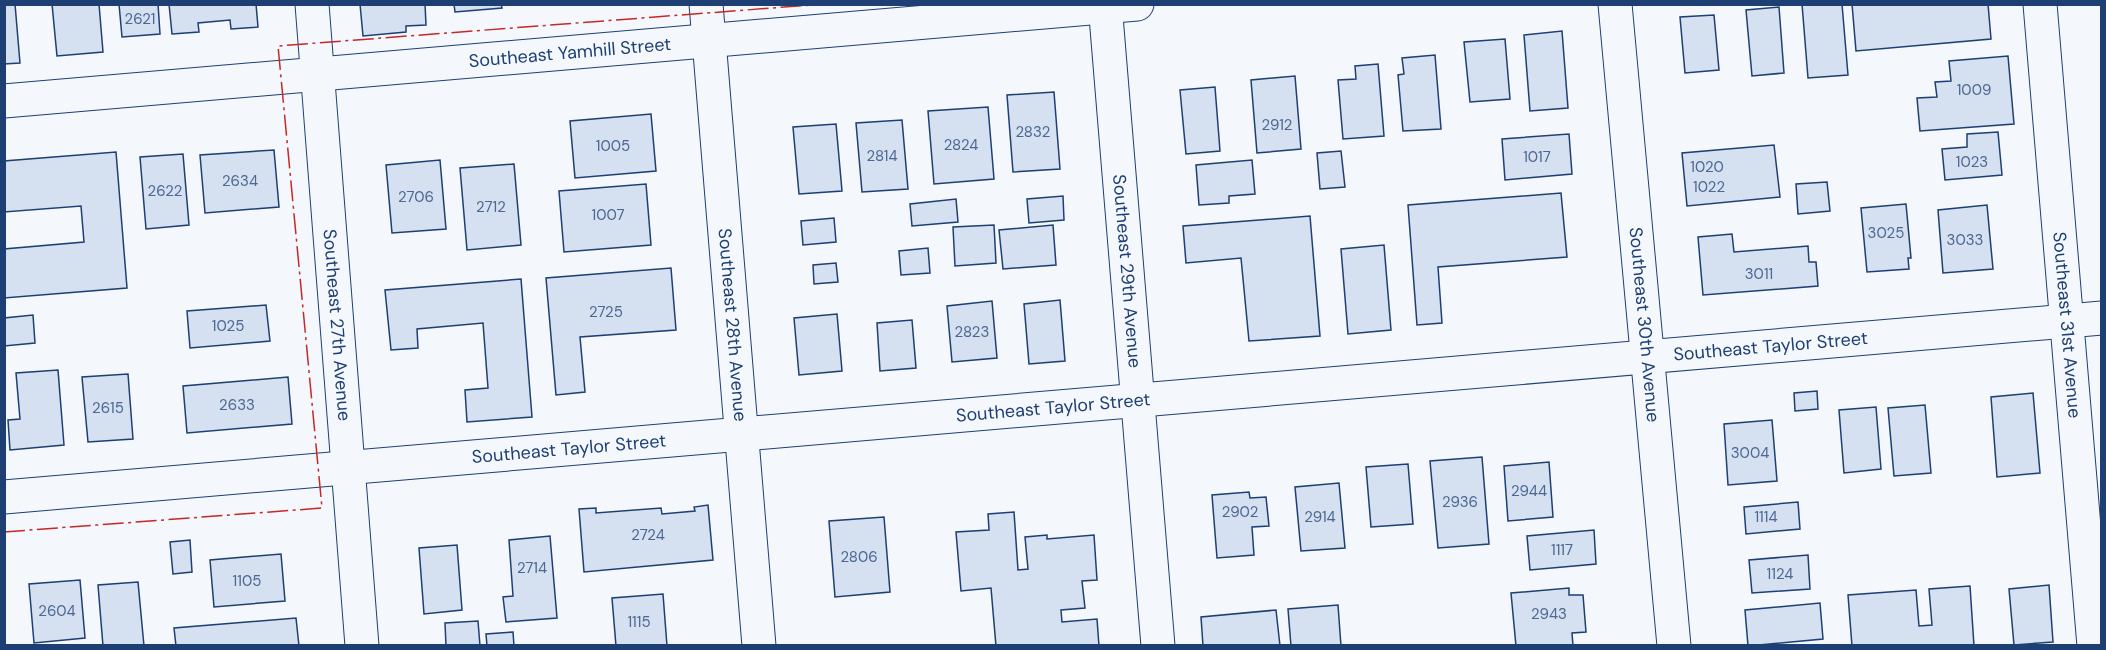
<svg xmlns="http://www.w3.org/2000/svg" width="2106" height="650" viewBox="0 0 2106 650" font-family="'DM Sans',sans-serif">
	<rect width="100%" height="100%" fill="#f4f7fb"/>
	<path fill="#d5e0f0" stroke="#1d3f73" stroke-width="1.5" d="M 4,4 L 15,4 L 20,63 L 4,64 Z
		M 52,4 L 99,4 L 103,52 L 57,56 Z
		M 119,4 L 158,4 L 160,34 L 122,37 Z
		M 169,4 L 256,4 L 258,27 L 231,29 L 230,20 L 198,23 L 199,32 L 172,34 Z
		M 360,4 L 425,4 L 426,25 L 406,26 L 406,32 L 363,36 Z
		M 454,4 L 501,4 L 502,8 L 455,12 Z
		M 1802,4 L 1842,4 L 1848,75 L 1808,78 Z
		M 1852,4 L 1988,4 L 1991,39 L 1856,51 Z
		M 1779,7 L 1784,73 L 1752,76 L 1746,10 Z
		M 1714,15 L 1719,70 L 1685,73 L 1680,17 Z
		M 1562,31 L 1568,108 L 1530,111 L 1524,35 Z
		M 1505,39 L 1510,99 L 1470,102 L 1464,42 Z
		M 1435,55 L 1441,129 L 1403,131 L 1398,75 L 1404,74 L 1402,58 Z
		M 2008,56 L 2014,124 L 1920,131 L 1917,98 L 1937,97 L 1935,82 L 1951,81 L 1949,61 Z
		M 1378,64 L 1384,136 L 1343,139 L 1338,80 L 1356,79 L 1355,66 Z
		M 1295,76 L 1301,149 L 1257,153 L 1251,80 Z
		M 1215,87 L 1220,151 L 1186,154 L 1180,90 Z
		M 1054,92 L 1060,169 L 1013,172 L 1007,95 Z
		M 988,107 L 994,179 L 934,184 L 928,111 Z
		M 651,114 L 656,171 L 575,178 L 570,121 Z
		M 902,120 L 908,189 L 862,192 L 856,123 Z
		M 836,124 L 842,191 L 799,194 L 793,127 Z
		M 1998,132 L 2002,175 L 1945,180 L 1942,149 L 1967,147 L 1967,134 Z
		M 1569,134 L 1572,174 L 1505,180 L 1502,139 Z
		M 1774,145 L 1780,197 L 1687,206 L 1682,153 Z
		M 274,150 L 279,207 L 205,213 L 200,155 Z
		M 1341,151 L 1345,187 L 1320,189 L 1317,153 Z
		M 116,152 L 127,288 L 4,298 L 4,249 L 84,242 L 81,206 L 4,212 L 4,161 Z
		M 183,154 L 189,225 L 146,229 L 140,157 Z
		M 440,160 L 446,229 L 392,233 L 386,165 Z
		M 1252,160 L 1255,194 L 1229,196 L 1229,203 L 1199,205 L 1196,165 Z
		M 514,164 L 521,245 L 467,250 L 460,168 Z
		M 1827,182 L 1830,211 L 1798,214 L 1796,184 Z
		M 646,184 L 651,245 L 564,252 L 559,191 Z
		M 1561,193 L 1567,257 L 1438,267 L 1442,323 L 1417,325 L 1408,205 Z
		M 1063,196 L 1064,220 L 1029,223 L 1027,199 Z
		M 956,199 L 958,222 L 912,226 L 910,204 Z
		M 1906,204 L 1911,258 L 1908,258 L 1909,269 L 1867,272 L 1861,208 Z
		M 1987,205 L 1993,269 L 1943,273 L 1938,210 Z
		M 1310,216 L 1320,336 L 1249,341 L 1241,258 L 1186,263 L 1183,226 Z
		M 834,218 L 836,242 L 803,245 L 801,221 Z
		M 994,225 L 996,263 L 955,266 L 953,227 Z
		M 1053,225 L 1056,265 L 1003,269 L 999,230 Z
		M 1732,234 L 1734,252 L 1808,246 L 1809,262 L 1816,262 L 1818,286 L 1703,295 L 1698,237 Z
		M 1384,245 L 1391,330 L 1348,334 L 1341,249 Z
		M 928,248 L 930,273 L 901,275 L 899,251 Z
		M 836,263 L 838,282 L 814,284 L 813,265 Z
		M 671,268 L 676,330 L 580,337 L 585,392 L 556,395 L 546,278 Z
		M 521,279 L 532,417 L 467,422 L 465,390 L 488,388 L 483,323 L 417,329 L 418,348 L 391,350 L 385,290 Z
		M 1060,300 L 1065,361 L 1029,364 L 1024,304 Z
		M 992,301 L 997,358 L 952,362 L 947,306 Z
		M 266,305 L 270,341 L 190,348 L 187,311 Z
		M 837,314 L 842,371 L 799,375 L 794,318 Z
		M 33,315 L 35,343 L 4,346 L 4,318 Z
		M 912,320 L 916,368 L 880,371 L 877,323 Z
		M 58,370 L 64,445 L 10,450 L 8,420 L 20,419 L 16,373 Z
		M 128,374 L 133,439 L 88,442 L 82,377 Z
		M 288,377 L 292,424 L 187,433 L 183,386 Z
		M 1817,391 L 1818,409 L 1795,411 L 1794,393 Z
		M 2033,393 L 2040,473 L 1997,477 L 1991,397 Z
		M 1925,405 L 1931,473 L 1894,476 L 1888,408 Z
		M 1876,407 L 1881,469 L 1844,473 L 1839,410 Z
		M 1772,420 L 1777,481 L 1728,485 L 1724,424 Z
		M 1482,457 L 1489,544 L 1438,548 L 1430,461 Z
		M 1549,462 L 1553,517 L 1508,521 L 1504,466 Z
		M 1408,464 L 1413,524 L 1371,527 L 1366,467 Z
		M 1339,483 L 1345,548 L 1301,551 L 1295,487 Z
		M 1249,492 L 1250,498 L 1266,497 L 1269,526 L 1252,527 L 1254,555 L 1217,558 L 1212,495 Z
		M 1798,502 L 1800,529 L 1746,534 L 1744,507 Z
		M 708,505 L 713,560 L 584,572 L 579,509 L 596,508 L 596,513 L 661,508 L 662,514 L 695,511 L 694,507 Z
		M 1014,512 L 1018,570 L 1028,569 L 1025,537 L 1047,535 L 1047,539 L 1094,535 L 1097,580 L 1082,581 L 1085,608 L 1061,610 L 1062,622 L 1097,619 L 1099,646 L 996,646 L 991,588 L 961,591 L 956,532 L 989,530 L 988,514 Z
		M 884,517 L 890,592 L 835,597 L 829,521 Z
		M 1594,530 L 1596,564 L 1530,570 L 1527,536 Z
		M 550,536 L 557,618 L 506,622 L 503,597 L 513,596 L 509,540 Z
		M 190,540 L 192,572 L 173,574 L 170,542 Z
		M 457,545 L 462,610 L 424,614 L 419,548 Z
		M 281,554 L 285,601 L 214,607 L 210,560 Z
		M 1808,555 L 1810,589 L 1752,593 L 1749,560 Z
		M 80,580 L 85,638 L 34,643 L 29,584 Z
		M 138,582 L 144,646 L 103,646 L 98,585 Z
		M 2049,585 L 2053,642 L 2014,645 L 2009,589 Z
		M 1970,586 L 1974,646 L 1852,646 L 1848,595 L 1916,590 L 1919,626 L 1932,625 L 1929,589 Z
		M 1569,588 L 1569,595 L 1583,595 L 1586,632 L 1572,633 L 1573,646 L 1516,646 L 1511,593 Z
		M 663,594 L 667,646 L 616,646 L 612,598 Z
		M 1820,603 L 1823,639 L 1748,646 L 1745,610 Z
		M 1338,605 L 1341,646 L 1291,646 L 1288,609 Z
		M 1276,610 L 1280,646 L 1203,646 L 1201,617 Z
		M 296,618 L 299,646 L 176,646 L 174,628 Z
		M 478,621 L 480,646 L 446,646 L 445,623 Z
		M 513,632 L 514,646 L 487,646 L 486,634 Z"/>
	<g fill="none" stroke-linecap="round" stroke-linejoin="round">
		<g stroke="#1d3f73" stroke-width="35">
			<g id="minor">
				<path id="s1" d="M 312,4 L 362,646"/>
				<path id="s2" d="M 706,4 L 759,646"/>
				<path id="s3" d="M 1105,4 L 1158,646"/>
				<path id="s4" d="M 1615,4 L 1674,646"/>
				<path id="s5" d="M 2040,4 L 2094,646"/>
				<path id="s6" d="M 4,101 L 1137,4"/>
				<path id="s7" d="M 4,497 L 2102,318"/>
			</g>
		</g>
		<use href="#minor" stroke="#f4f7fb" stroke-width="33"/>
		<path stroke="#c62828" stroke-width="1.5" stroke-dasharray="21 4.5 3 4.5" stroke-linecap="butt" d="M 4,532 L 322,508 L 278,46 L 824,4"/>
	</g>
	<g text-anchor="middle" stroke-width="4.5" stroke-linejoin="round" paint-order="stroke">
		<g font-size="15" fill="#4b6792">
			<text x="140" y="24">2621</text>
			<text x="1974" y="95">1009</text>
			<text x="1277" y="130">2912</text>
			<text x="1033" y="137">2832</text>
			<text x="961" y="150">2824</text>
			<text x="613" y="151">1005</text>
			<text x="882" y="161">2814</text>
			<text x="1537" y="162">1017</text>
			<text x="1972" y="167">1023</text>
			<text x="1707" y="172">1020</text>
			<text x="240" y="186">2634</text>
			<text x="1709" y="192">1022</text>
			<text x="165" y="196">2622</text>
			<text x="416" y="202">2706</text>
			<text x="491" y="212">2712</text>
			<text x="608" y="220">1007</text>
			<text x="1886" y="238">3025</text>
			<text x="1965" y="245">3033</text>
			<text x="1759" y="279">3011</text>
			<text x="606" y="317">2725</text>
			<text x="228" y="331">1025</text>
			<text x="972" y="337">2823</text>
			<text x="237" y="410">2633</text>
			<text x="108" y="413">2615</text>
			<text x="1750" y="458">3004</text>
			<text x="1529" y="496">2944</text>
			<text x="1460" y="507">2936</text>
			<text x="1240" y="517">2902</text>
			<text x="1320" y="522">2914</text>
			<text x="1766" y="522">1114</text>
			<text x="648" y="540">2724</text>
			<text x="1562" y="555">1117</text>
			<text x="859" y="562">2806</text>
			<text x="532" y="573">2714</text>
			<text x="1780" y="579">1124</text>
			<text x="247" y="586">1105</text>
			<text x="57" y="616">2604</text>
			<text x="1549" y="619">2943</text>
			<text x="639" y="627">1115</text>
		</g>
		<g font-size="18" fill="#1d3f73" stroke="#f4f7fb">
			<text dy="6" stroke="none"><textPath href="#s6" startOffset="568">Southeast Yamhill Street</textPath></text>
			<text dy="6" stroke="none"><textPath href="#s3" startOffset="268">Southeast 29th Avenue</textPath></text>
			<text dy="6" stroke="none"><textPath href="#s1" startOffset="322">Southeast 27th Avenue</textPath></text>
			<text dy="6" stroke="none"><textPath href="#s2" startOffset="322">Southeast 28th Avenue</textPath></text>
			<text dy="6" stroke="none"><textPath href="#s4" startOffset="322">Southeast 30th Avenue</textPath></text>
			<text dy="6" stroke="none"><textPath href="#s5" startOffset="322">Southeast 31st Avenue</textPath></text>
			<text dy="6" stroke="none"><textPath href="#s7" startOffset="1773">Southeast Taylor Street</textPath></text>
			<text dy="6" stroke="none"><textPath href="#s7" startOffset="1053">Southeast Taylor Street</textPath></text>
			<text dy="6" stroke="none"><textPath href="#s7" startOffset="567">Southeast Taylor Street</textPath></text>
		</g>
	</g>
	<rect width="2106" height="650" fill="none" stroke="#1d3f73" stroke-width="12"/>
</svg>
